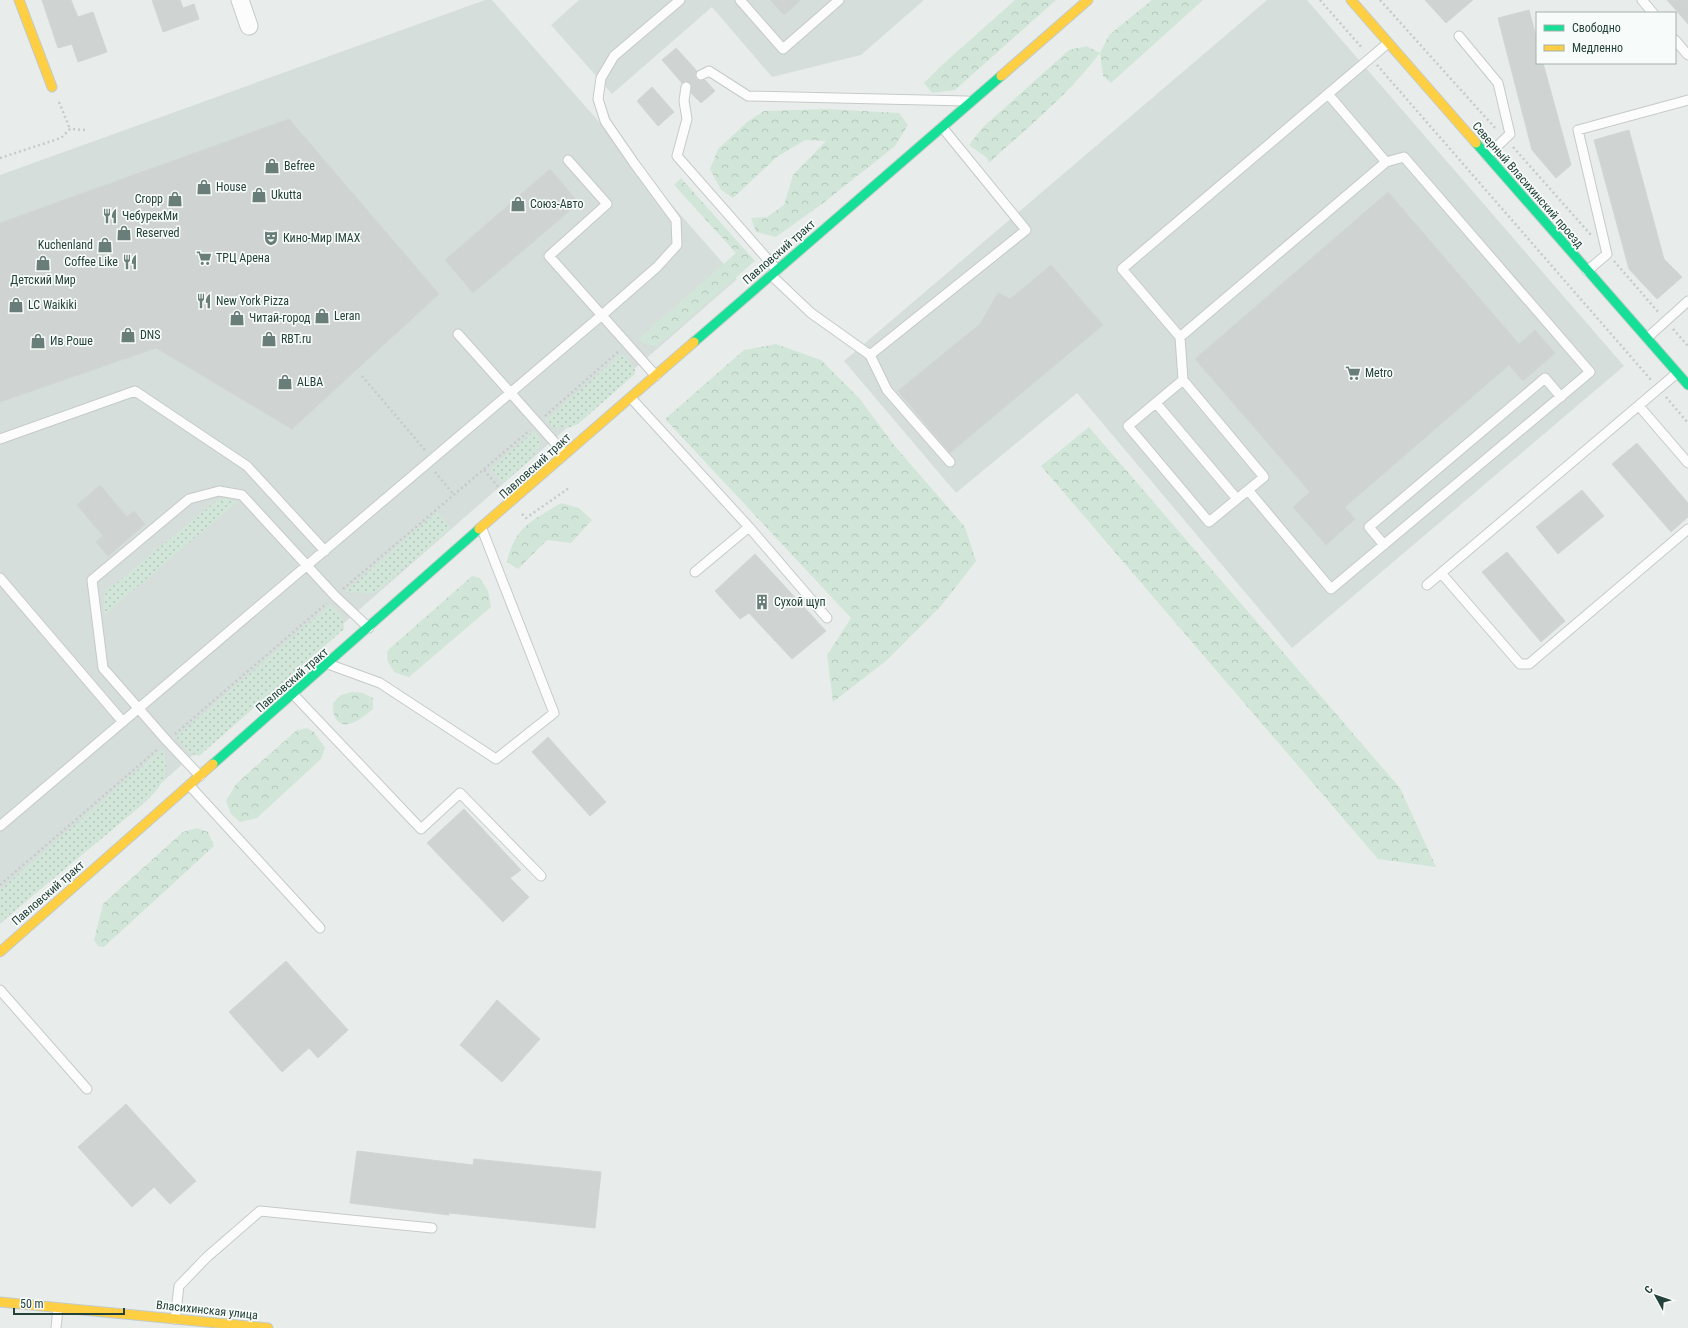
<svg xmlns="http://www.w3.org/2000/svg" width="1688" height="1328" viewBox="0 0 1688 1328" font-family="'Roboto Condensed',sans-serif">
	<defs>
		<pattern id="grass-dots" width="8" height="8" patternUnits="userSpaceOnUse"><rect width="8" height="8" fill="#d1e6d8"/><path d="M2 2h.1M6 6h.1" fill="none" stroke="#b3c6ba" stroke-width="1.8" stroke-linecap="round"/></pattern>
		<pattern id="forest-crowns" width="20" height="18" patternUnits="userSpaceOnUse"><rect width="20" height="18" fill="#d1e6d8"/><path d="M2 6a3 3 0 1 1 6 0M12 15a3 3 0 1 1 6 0" fill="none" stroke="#b3c6ba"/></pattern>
	</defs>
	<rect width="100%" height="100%" fill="#e8edeb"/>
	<path fill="#d6dedb" d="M 485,0 L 492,0 L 737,279 L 0,924 L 0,175 Z
		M 579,0 L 924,0 L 861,55 L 772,77 L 712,7 L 612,94 L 551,25 Z
		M 1267,0 L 1307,0 L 1624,366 L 1292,648 L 1077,393 L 956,493 L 844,361 Z"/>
	<path fill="url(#grass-dots)" d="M 622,353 C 627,359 637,366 635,374 L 578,424 L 568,428 L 552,427 L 546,420 Z
		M 534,431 C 536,433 539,436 540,439 C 544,452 512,475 503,483 L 491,469 Z
		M 221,499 L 228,499 L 237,502 L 104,615 C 104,606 102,599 107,591 L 216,501 Z
		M 437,512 L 451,528 L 381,589 L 368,594 L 346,591 Z
		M 331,604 L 343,618 L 344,629 L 199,756 L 189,753 L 176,737 Z
		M 162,749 C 174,775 159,789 142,805 L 0,923 L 0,890 Z"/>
	<path fill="url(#forest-crowns)" d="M 1015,0 L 1056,0 L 955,90 L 932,93 L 924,83 L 942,65 Z
		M 1152,0 L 1203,0 L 1111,83 L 1103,76 L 1100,53 C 1068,95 1027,128 989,163 L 987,158 L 969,145 L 983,127 L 1069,50 L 1087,46 L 1100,53 L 1109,35 Z
		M 826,109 L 899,113 L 908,125 L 895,146 L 822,204 L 776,237 L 756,232 L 751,218 L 767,217 L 784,205 L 793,175 L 826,141 L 805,140 L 777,157 L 733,198 L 721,190 L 710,169 L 718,149 L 747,122 L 764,111 Z
		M 681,178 L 755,261 L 657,346 L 646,345 L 638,339 L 736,253 L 674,185 Z
		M 776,344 L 821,360 L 859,398 L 894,445 L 965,527 L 976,561 L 941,606 L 886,661 L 833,702 L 827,655 L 851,618 L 665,419 L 744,350 Z
		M 1089,427 L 1400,788 L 1436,867 L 1378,859 L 1041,466 Z
		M 561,503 L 579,508 L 592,520 L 571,543 L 547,540 L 518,569 L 507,562 C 515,526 532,521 561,503 Z
		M 472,576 L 480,578 L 488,591 L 491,607 L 409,677 L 394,672 L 387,660 L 388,650 Z
		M 352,692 L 363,693 L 373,698 L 373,709 C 363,717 343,736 334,715 C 333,712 333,706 333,703 L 341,695 Z
		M 307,728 L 314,732 L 325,748 L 321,759 L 257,818 L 240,822 L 231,814 L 226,801 L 236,784 L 297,730 Z
		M 197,828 L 208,832 L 214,846 L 104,947 L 98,946 L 94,940 L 103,904 L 183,832 Z"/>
	<path fill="#cfd4d2" stroke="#d1d6d4" d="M 42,0 L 71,0 L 78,17 L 93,12 L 107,52 L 78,62 L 72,44 L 58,48 Z
		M 152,0 L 180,0 L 183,8 L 194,4 L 199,19 L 163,32 Z
		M 770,0 L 801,0 L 784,15 Z
		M 1425,0 L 1473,0 L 1446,23 Z
		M 1667,0 L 1688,0 L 1688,24 Z
		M 1529,10 L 1537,40 L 1537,63 L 1543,63 L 1571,165 L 1556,178 L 1532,150 L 1498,18 Z
		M 676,48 L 697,71 L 695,75 L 697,80 L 701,81 L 705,80 L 715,91 L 701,103 L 691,93 L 692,85 L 690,83 L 686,81 L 682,83 L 662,60 Z
		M 652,87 L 674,112 L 658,126 L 637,101 Z
		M 289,119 L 439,294 L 292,429 L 156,348 L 0,402 L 0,223 Z
		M 1629,130 L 1664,259 L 1682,277 L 1657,299 L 1629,269 L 1594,140 Z
		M 550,169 L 579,203 L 473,293 L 445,260 Z
		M 1388,192 L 1519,344 L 1535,330 L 1555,353 L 1523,381 L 1509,365 L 1345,507 L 1355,519 L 1326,545 L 1293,507 L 1310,492 L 1195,359 Z
		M 1051,265 L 1103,325 L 950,453 L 898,391 L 980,324 L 998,293 L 1010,299 Z
		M 1637,443 L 1688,503 L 1688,517 L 1671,532 L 1612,464 Z
		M 100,485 L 127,517 L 134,511 L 145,524 L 108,556 L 96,542 L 103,536 L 77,505 Z
		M 1582,490 L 1604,516 L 1558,554 L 1536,527 Z
		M 1507,552 L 1565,621 L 1541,642 L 1482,572 Z
		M 755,554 L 826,631 L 792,659 L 749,613 L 740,619 L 715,591 Z
		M 548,737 L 606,802 L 590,816 L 532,752 Z
		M 464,809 L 521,870 L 510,878 L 529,897 L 503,922 L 427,843 Z
		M 286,961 L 348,1030 L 318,1058 L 309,1048 L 282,1072 L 229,1012 Z
		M 497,1000 L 540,1039 L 502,1082 L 460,1045 Z
		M 126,1104 L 196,1181 L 170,1204 L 154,1187 L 132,1207 L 78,1147 Z
		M 357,1151 L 473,1165 L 474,1159 L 601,1172 L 595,1228 L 449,1213 L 449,1215 L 350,1203 Z"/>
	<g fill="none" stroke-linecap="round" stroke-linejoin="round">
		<g stroke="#c5cac8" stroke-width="11">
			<path id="lane" d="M 740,0 L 783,49 L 839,0
				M 1642,0 L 1653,13
				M 1459,36 L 1498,83 L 1510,134 L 1487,156
				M 1675,40 L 1688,55
				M 701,75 L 709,71 L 748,96 L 967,101
				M 686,87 L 684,101 L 687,119 L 677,156 L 777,270
				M 1328,94 L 1386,162 L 1180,337 L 1122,269 L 1388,43
				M 568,160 L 607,204 L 549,256 L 656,376
				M 1587,271 L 1607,254 L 1578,130 L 1688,100
				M 771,275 L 811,313 L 870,355 L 887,390 L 950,462
				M 458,334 L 565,454
				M 1180,337 L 1183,380 L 1128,426 L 1209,522 L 1264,477 L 1183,380
				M 1647,338 L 1688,301
				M 870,355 L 1026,230 L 942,127
				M 631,398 L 749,527 L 827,618
				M 1156,403 L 1237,499
				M 1639,406 L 1688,463
				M 0,439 L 135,391 L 247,466 L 325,551
				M 1248,490 L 1331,589 L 1590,372 L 1404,157 L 1386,162
				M 1384,545 L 1369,527 L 1545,378 L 1561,397
				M 695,572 L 749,527
				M 1441,573 L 1520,664 L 1529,664 L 1688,529
				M 0,578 L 123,722
				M 1427,585 L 1677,373
				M 328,664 L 380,683 L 496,759 L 554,713 L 482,529
				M 293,694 L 421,829 L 460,793 L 541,876
				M 200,776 L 167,741 L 103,668 L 92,580 L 189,499 L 219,491 L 242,495 L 335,596 L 369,628
				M 189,785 L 320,928
				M 0,826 L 602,315 L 657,267 L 677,245 L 676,220 L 634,163 L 605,121 L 598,99 L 601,78 L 614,56 L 680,0
				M 0,990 L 87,1089
				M 175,1319 L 179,1286 L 207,1257 L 260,1211 L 432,1228
				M 56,1328 L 58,1308"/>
		</g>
		<g stroke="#c5cac8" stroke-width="19">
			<path id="street" d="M 240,0 L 249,26"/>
		</g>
		<g stroke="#c3cbc8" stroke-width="11">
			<path id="fast" d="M 1476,143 L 1688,385
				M 694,342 L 1001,76
				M 213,764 L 479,529"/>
		</g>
		<g stroke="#c3cbc8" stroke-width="11">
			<path id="slow" d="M 19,0 L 52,87
				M 1351,0 L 1476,143
				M 1001,76 L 1088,0
				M 479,529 L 694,342
				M 0,952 L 213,764
				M 0,1302 L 268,1328"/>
		</g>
		<path stroke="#c3ccca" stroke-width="2.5" stroke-dasharray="2 3" stroke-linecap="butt" d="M 1320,0 L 1363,49
			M 1380,0 L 1496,129
			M 1377,65 L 1652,381
			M 59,102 L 70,129
			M 1513,147 L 1591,235
			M 0,158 L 61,138 L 70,129 L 85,130
			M 1614,261 L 1659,313
			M 1673,329 L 1688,346
			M 362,376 L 425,450
			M 1666,397 L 1688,423
			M 545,416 L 619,351
			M 484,470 L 500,489
			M 435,472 L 454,495
			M 522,514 L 526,518 L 569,488
			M 343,589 L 530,430
			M 175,734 L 327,603
			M 0,885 L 159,748"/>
		<use href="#lane" stroke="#fcfcfc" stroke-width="9"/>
		<use href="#street" stroke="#fcfcfc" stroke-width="17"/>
		<use href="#fast" stroke="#16e098" stroke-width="9"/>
		<use href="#slow" stroke="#ffcf43" stroke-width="9"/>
	</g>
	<defs>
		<g id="shop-bare" transform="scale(1.2)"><path d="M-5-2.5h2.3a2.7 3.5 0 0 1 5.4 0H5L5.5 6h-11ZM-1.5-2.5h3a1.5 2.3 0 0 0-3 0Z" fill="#697e78" stroke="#f7fbf9" stroke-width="2.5" paint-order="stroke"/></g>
		<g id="restaurant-bare" transform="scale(1.2)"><path d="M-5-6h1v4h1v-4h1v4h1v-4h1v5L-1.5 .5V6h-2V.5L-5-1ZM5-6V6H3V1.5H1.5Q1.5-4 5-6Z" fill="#697e78" stroke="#f7fbf9" stroke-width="2.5" paint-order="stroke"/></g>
		<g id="theatre-bare" transform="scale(1.2)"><path d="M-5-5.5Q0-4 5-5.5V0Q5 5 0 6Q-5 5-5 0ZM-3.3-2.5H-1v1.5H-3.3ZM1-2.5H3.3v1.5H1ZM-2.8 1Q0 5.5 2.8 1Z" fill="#697e78" stroke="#f7fbf9" stroke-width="2.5" paint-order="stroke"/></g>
		<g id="supermarket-bare" transform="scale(1.2)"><path d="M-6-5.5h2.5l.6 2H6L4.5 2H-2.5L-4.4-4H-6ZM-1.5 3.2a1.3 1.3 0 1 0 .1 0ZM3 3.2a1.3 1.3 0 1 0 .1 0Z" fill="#697e78" stroke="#f7fbf9" stroke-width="2.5" paint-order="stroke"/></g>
		<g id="building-bare" transform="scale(1.2)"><path d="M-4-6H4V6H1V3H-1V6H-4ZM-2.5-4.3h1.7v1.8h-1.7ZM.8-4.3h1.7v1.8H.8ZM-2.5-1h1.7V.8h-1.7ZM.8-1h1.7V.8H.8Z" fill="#697e78" stroke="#f7fbf9" stroke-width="2.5" paint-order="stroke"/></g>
	</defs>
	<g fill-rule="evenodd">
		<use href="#shop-bare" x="272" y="166"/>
		<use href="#shop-bare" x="204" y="187"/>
		<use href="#shop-bare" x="259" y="195"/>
		<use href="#shop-bare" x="175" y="199"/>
		<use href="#shop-bare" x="518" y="204"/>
		<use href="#restaurant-bare" x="110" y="216"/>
		<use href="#shop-bare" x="124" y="233"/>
		<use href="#theatre-bare" x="271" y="238"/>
		<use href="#shop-bare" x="105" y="245"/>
		<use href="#supermarket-bare" x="204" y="258"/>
		<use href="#restaurant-bare" x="130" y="262"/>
		<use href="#shop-bare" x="43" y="263"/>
		<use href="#restaurant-bare" x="204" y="301"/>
		<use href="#shop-bare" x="16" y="305"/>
		<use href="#shop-bare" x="322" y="316"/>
		<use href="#shop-bare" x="237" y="318"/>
		<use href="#shop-bare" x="128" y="335"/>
		<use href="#shop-bare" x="269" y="339"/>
		<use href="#shop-bare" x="38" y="341"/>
		<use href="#supermarket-bare" x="1353" y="373"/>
		<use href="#shop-bare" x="285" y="382"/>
		<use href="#building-bare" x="762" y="602"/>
	</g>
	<g text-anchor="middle" stroke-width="3.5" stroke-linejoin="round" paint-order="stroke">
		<g font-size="12" fill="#24423a" stroke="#f7fbf9" text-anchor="start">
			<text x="284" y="170">Befree</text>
			<text x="216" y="191">House</text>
			<text x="271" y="199">Ukutta</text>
			<text x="163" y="203" text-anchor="end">Cropp</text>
			<text x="530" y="208">Союз-Авто</text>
			<text x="122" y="220">ЧебурекМи</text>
			<text x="136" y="237">Reserved</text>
			<text x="283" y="242">Кино-Мир IMAX</text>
			<text x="93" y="249" text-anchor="end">Kuchenland</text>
			<text x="216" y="262">ТРЦ Арена</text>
			<text x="118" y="266" text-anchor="end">Coffee Like</text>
			<text x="43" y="284" text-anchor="middle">Детский Мир</text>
			<text x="216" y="305">New York Pizza</text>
			<text x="28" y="309">LC Waikiki</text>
			<text x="334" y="320">Leran</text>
			<text x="249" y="322">Читай-город</text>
			<text x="140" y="339">DNS</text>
			<text x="281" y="343">RBT.ru</text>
			<text x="50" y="345">Ив Роше</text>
			<text x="1365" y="377">Metro</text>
			<text x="297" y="386">ALBA</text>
			<text x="774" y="606">Сухой щуп</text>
		</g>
		<g font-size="12" fill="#24423a" stroke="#f7fbf9">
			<text transform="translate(1528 185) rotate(49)" y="4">Северный Власихинский проезд</text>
			<text transform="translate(779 252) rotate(-41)" y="4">Павловский тракт</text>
			<text transform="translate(535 466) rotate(-42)" y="4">Павловский тракт</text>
			<text transform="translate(292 680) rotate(-41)" y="4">Павловский тракт</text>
			<text transform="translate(48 893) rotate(-41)" y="4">Павловский тракт</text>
			<text transform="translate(207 1310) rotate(6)" y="4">Власихинская улица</text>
		</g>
	</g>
	<rect x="1536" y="12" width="140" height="52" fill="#f7fbf9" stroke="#a3b1ad"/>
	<rect x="1544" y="25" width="20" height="6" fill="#16e098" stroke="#a3b1ad"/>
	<text x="1572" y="32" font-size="12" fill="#24423a">Свободно</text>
	<rect x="1544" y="45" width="20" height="6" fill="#ffcf43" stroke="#a3b1ad"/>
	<text x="1572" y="52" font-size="12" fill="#24423a">Медленно</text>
	<g transform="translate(1656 1296) rotate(310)" stroke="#f7fbf9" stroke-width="3" paint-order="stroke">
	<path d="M0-3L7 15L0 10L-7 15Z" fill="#24423a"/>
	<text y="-6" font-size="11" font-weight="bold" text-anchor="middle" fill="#24423a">С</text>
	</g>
	<path d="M14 1308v6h110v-6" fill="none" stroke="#24423a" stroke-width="2"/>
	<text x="20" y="1308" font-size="12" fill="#24423a" stroke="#f7fbf9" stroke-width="3" paint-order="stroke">50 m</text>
</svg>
